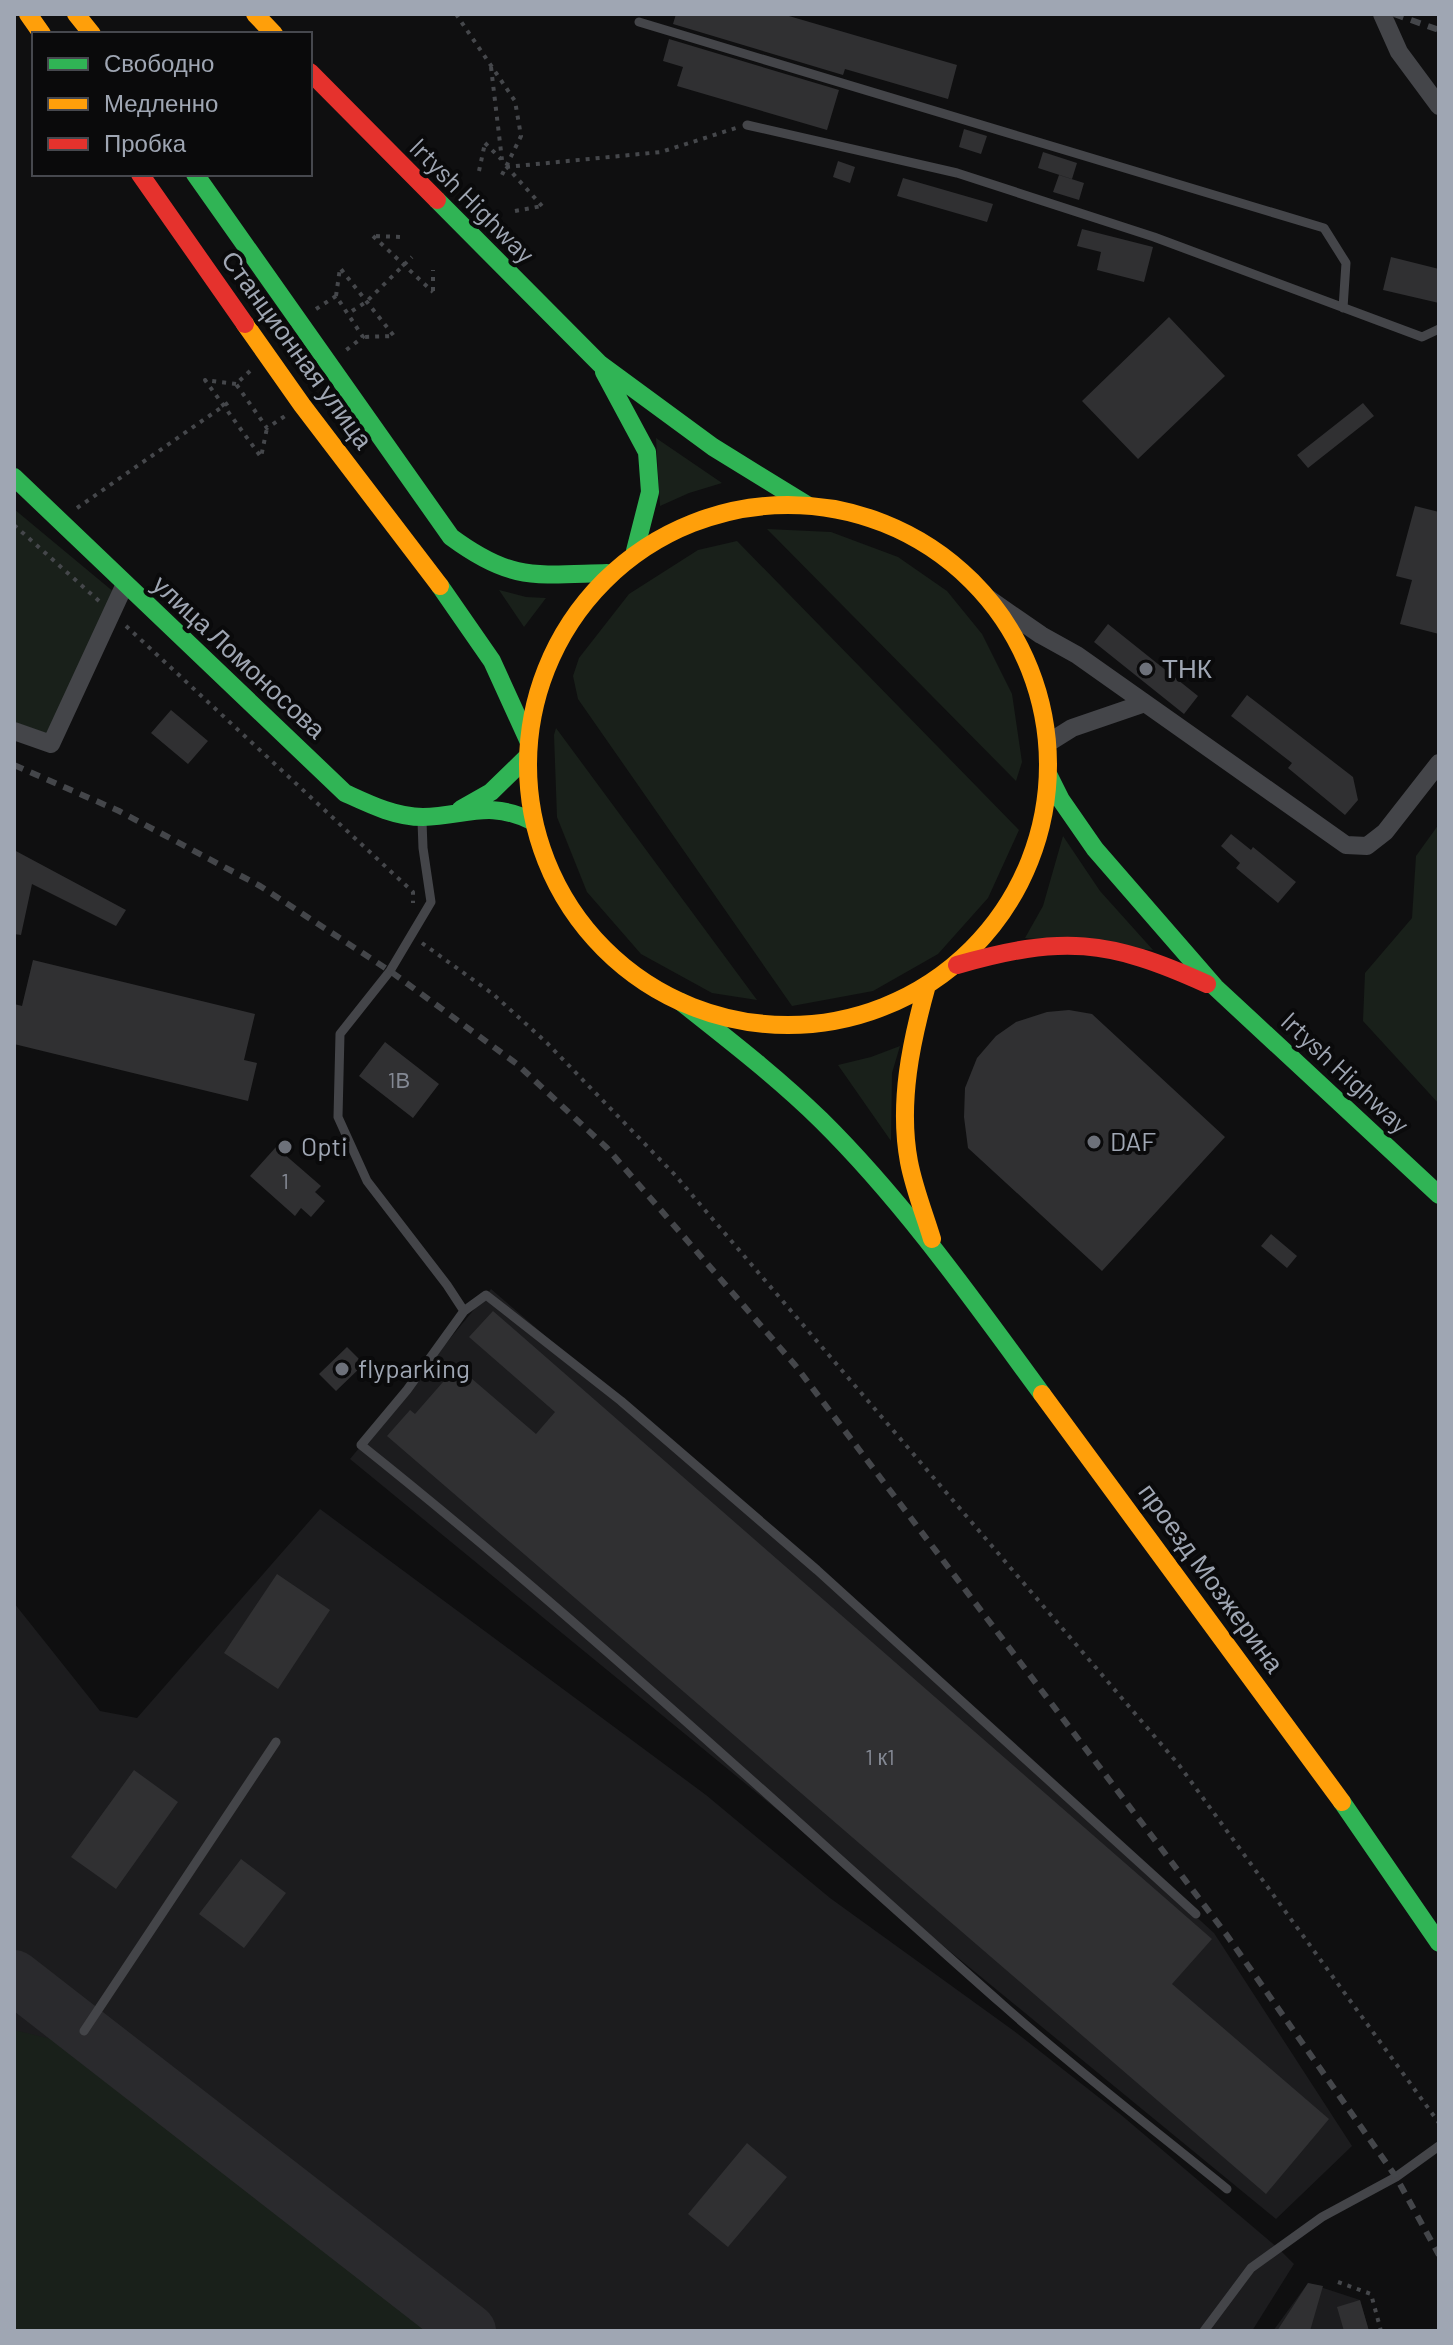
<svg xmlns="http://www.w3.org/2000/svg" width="1453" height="2345" viewBox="0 0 1453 2345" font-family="Barlow,sans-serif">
	<rect width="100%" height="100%" fill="#0f0f10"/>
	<path fill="#1c1c1e" d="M 491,1289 L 817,1570 L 1214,1933 L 1352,2146 L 1276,2219 L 350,1459 Z
		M 320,1509 L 706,1795 L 830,1898 L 1014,2031 L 1120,2114 L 1279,2249 L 1294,2264 L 1252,2331 L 14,2331 L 14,1603 L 100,1711 L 137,1718 Z
		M 1308,2283 L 1360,2300 L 1369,2331 L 1273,2331 Z"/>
	<path fill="#19201a" d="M 656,438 L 722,483 L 689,493 L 660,506 Z
		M 14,509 L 115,593 L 48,734 L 14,722 Z
		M 767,529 L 831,532 L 898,557 L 947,591 L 982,634 L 1012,694 L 1022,762 L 1016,781 Z
		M 737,541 L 1019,830 L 988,898 L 938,954 L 873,991 L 792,1006 L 578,699 L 573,676 L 579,658 L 629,594 L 698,550 Z
		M 499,590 L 526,597 L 546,598 L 524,627 Z
		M 556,728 L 757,1000 L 712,993 L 641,954 L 587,892 L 557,817 L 554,735 Z
		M 1439,824 L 1439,1104 L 1363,1021 L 1365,973 L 1412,918 L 1416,856 Z
		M 1063,836 L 1100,891 L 1153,950 L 1025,938 L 1043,906 Z
		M 900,1046 L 892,1073 L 891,1141 L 838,1065 L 871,1057 Z
		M 14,2030 L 68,2043 L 437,2331 L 14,2331 Z"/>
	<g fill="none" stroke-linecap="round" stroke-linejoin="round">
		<path stroke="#2a2a2d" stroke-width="54" d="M 14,1977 L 469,2331"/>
	</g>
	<path fill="#303032" d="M 676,14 L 782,14 L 957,65 L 948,99 L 845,69 L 843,75 L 673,24 Z
		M 669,39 L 839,90 L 827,130 L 677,86 L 683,67 L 663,61 Z
		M 964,129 L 987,136 L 981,154 L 959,147 Z
		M 1043,152 L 1077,163 L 1072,179 L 1038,168 Z
		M 838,161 L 855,167 L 850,183 L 833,177 Z
		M 1059,175 L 1084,183 L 1079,200 L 1053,192 Z
		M 903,178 L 993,204 L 987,222 L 897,196 Z
		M 1082,229 L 1153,247 L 1144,282 L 1097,270 L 1101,252 L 1077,246 Z
		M 1391,257 L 1439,269 L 1439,303 L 1383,290 Z
		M 1169,317 L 1225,376 L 1138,459 L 1082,401 Z
		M 1363,403 L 1374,416 L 1308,468 L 1297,455 Z
		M 1415,506 L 1439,512 L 1439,634 L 1400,624 L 1412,580 L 1396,576 Z
		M 1108,624 L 1198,696 L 1184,714 L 1094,642 Z
		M 1247,695 L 1353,777 L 1358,800 L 1345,815 L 1288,768 L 1292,763 L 1231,716 Z
		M 171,710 L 208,741 L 188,764 L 151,733 Z
		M 1231,834 L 1251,850 L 1253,847 L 1296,882 L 1278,903 L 1236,868 L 1240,863 L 1221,846 Z
		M 14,850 L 126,910 L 116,926 L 32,884 L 21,935 L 14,934 Z
		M 33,960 L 255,1014 L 244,1060 L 257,1063 L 248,1101 L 14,1044 L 14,1004 L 22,1006 Z
		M 1069,1010 L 1092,1014 L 1225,1137 L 1102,1271 L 968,1148 L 964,1117 L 965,1088 L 977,1058 L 996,1036 L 1016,1022 L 1047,1012 Z
		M 385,1042 L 439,1084 L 413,1118 L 359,1076 Z
		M 276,1147 L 321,1186 L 315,1192 L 325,1201 L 311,1217 L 301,1208 L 295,1216 L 250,1176 Z
		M 1271,1234 L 1297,1256 L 1287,1268 L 1261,1246 Z
		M 493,1311 L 1212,1939 L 1172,1984 L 1329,2119 L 1266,2194 L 387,1436 L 410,1410 L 415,1414 L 457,1366 L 536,1434 L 555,1412 L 469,1337 Z
		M 347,1347 L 364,1364 L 336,1391 L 319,1374 Z
		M 277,1574 L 330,1610 L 278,1689 L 224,1653 Z
		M 134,1770 L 178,1802 L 116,1889 L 71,1857 Z
		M 241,1859 L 286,1893 L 244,1948 L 199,1914 Z
		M 747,2143 L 787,2177 L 728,2247 L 688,2214 Z
		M 1308,2283 L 1323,2286 L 1310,2331 L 1277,2331 Z
		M 1360,2300 L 1369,2331 L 1344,2331 L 1337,2307 Z"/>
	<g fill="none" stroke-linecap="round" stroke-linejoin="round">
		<path stroke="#45474b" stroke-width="4" stroke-dasharray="4 6" stroke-linecap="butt" d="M 456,14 L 515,101 L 521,136 L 500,179
			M 491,67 L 502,160
			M 485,143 L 501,159
			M 506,166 L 542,206
			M 506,167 L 661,152 L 736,128
			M 479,171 L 485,143
			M 515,211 L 542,206
			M 373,236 L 433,292
			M 376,236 L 401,237
			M 433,291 L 433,270
			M 336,296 L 340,268 L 394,336 L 363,337
			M 316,309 L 336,296 L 363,337 L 345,351
			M 352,311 L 366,302 L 412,257
			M 250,371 L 236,384 L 267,428 L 285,416
			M 236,384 L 205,380 L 261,457 L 267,428
			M 77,508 L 232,400
			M 14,525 L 99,601
			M 126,626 L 413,892 L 413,903
			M 422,943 L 493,994 L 547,1043 L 675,1175 L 1179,1765 L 1439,2123
			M 1338,2282 L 1371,2294 L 1381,2331"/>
		<path stroke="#444549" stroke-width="9" d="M 639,22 L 1324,228 L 1346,263 L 1343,308
			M 747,125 L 957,173 L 1154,237 L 1422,337 L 1439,329
			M 422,821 L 423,848 L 431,902 L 390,971 L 340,1034 L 338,1117 L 367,1181 L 447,1285 L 464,1311 L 407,1390 L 361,1445 C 583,1622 790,1817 1003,2005 C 1075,2069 1152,2128 1227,2189
			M 464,1311 L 486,1295 L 621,1401 L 817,1570 L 1196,1914
			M 84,2031 L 276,1742
			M 1204,2331 L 1251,2268 L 1322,2217 L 1396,2177 L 1439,2146"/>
		<path stroke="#444549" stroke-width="18" d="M 1382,14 L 1399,52 L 1439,106
			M 989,599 L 1041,635 L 1077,655 L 1346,845 L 1367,846 L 1385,832 L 1439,763
			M 14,731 L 51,744 L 125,584
			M 1048,743 L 1072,728 L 1145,703"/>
		<path stroke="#30b455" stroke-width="18" d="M 195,174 L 451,537 C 512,582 535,575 607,573
			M 437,200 L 600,364 L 713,447 L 807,505
			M 604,372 L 647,452 L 650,492 L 635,551
			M 14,477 L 345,793 C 369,804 395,817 423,817 C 467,816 488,799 534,822
			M 440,586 L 492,661 L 528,740
			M 1049,776 L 1061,800 L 1095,849 L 1215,987 L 1439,1195
			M 461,809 L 491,792 L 527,757
			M 681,1002 C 729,1040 777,1077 821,1120 C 904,1202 973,1300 1042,1394
			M 1342,1802 L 1439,1943"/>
		<path stroke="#ff9f0a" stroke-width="18" d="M 28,14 L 42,34
			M 76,14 L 92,34
			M 255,14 L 274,34
			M 245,324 L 302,405 L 440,586
			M528 765a260 260 0 1 1 520 0a260 260 0 1 1-520 0Z
			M 927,985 C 911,1042 898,1103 909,1162 C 914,1188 924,1213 932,1239
			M 1042,1394 L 1342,1802"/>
		<path stroke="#e5322d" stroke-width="18" d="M 310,72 L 437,200
			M 140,174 L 245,324
			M 957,965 C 1062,935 1108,939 1207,984"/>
		<path stroke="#44464a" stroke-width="6" stroke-dasharray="10 8" stroke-linecap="butt" d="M 1394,14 L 1439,30
			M 14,765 L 119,811 L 260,886 L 390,971 L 517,1064 L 607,1148 L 795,1365 L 1226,1934 L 1396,2177 L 1439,2255"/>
	</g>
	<g fill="#6d717a" stroke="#0a0a0b" stroke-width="3">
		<circle cx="1146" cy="669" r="8"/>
		<circle cx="1094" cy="1142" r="8"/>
		<circle cx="285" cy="1147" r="8"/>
		<circle cx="342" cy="1369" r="8"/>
	</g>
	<g text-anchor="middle" stroke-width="8" stroke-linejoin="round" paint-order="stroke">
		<g font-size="22" fill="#838893">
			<text x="399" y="1088">1В</text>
			<text x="285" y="1189">1</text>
			<text x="880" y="1765">1 к1</text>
		</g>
		<g font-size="26" fill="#9fa6b3" stroke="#0a0a0b">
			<text transform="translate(472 201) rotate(45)" y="9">Irtysh Highway</text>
			<text transform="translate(297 350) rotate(54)" y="9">Станционная улица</text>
			<text transform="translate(239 657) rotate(43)" y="9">улица Ломоносова</text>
			<text transform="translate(1345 1073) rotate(43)" y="9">Irtysh Highway</text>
			<text transform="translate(1211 1578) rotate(54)" y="9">проезд Мозжерина</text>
		</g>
		<g font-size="26" fill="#9fa6b3" stroke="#0a0a0b" text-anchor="start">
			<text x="1162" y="678">ТНК</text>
			<text x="1110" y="1151">DAF</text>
			<text x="301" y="1156">Opti</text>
			<text x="358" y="1378">flyparking</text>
		</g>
	</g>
	<rect width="1453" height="2345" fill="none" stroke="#9fa6b3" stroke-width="32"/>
	<rect x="32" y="32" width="280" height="144" fill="#0a0a0b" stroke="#46484e" stroke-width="2"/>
	<rect x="48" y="58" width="40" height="12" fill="#30b455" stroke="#46484e" stroke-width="2"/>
	<text x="104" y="72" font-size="24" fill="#9fa6b3">Свободно</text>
	<rect x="48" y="98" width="40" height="12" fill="#ff9f0a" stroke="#46484e" stroke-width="2"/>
	<text x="104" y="112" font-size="24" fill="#9fa6b3">Медленно</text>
	<rect x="48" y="138" width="40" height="12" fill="#e5322d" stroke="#46484e" stroke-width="2"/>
	<text x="104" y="152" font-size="24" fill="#9fa6b3">Пробка</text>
</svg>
